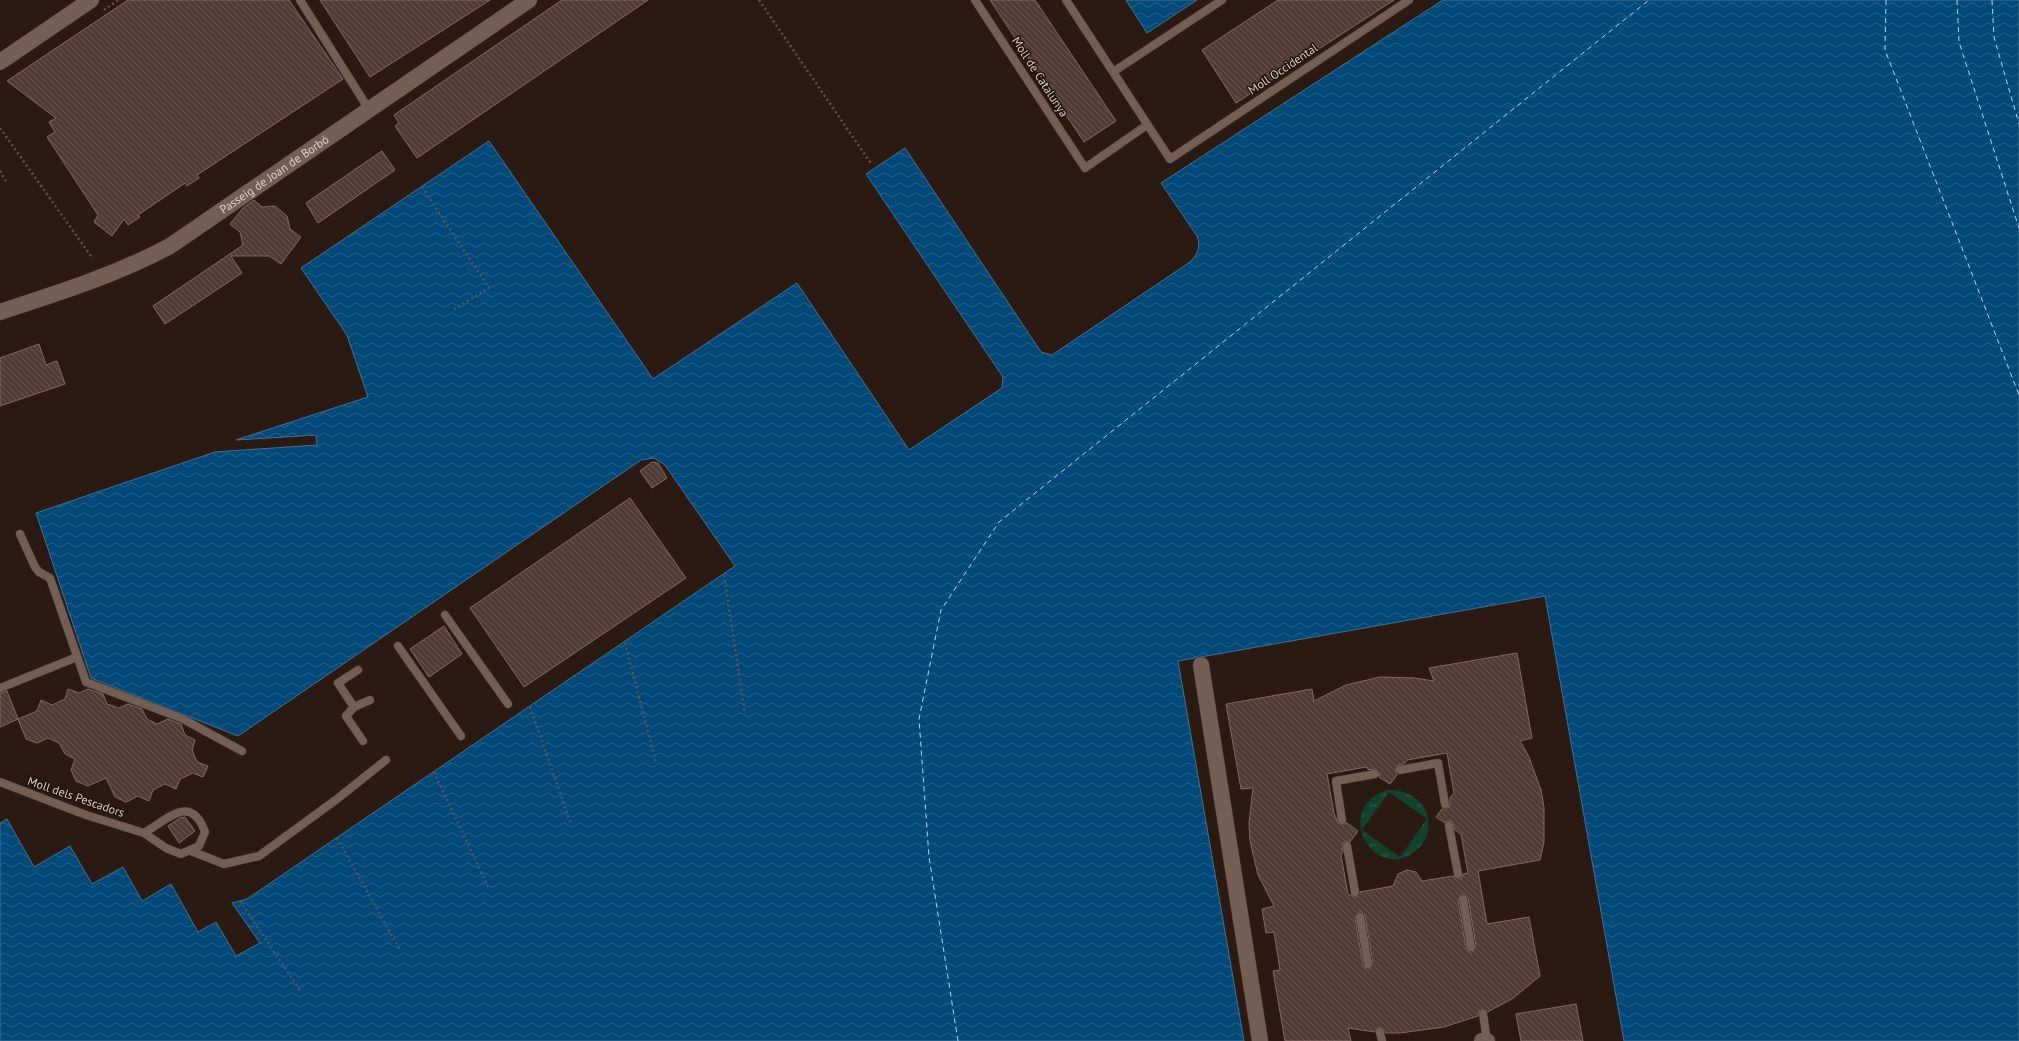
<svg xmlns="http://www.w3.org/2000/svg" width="2019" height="1041" viewBox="0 0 2019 1041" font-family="'PT Sans',sans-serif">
	<defs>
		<pattern id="grass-tufts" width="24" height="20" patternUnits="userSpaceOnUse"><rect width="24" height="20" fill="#10422e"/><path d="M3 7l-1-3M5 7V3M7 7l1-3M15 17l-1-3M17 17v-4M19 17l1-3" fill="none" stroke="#325c4b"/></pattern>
		<pattern id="water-waves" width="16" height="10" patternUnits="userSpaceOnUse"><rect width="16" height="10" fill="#004978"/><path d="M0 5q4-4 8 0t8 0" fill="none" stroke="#25628a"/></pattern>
		<pattern id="building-back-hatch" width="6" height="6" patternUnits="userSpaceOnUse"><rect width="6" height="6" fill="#503b37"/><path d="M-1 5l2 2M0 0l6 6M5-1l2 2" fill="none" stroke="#695653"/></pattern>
	</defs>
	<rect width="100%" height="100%" fill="#2b1a12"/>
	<path fill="url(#grass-tufts)" fill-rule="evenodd" d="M 1388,790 C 1411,789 1433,806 1428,831 C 1426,841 1421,847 1413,853 C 1372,881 1332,807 1388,790 ZM 1389,792 L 1427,819 L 1400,857 L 1362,830 Z"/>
	<path fill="url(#water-waves)" stroke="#437292" d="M 1126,0 L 1197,0 L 1147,33 Z
		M 1443,0 L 2019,0 L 2019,1041 L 1624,1041 L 1545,596 L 1178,661 L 1244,1041 L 0,1041 L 0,823 L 7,819 L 34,867 L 70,846 L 92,884 L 123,867 L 142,901 L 171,884 L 198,932 L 216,922 L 236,956 L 260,943 L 232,903 L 247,899 L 735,566 L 665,465 L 654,458 L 641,460 L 238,736 L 91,678 L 36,513 L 215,452 L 317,445 L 316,435 L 236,440 L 368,397 L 347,335 L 301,268 L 489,141 L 653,379 L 797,283 L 909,450 L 1002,388 L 1003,377 L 866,174 L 905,148 L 1041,352 L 1052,355 L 1190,262 C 1198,254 1201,247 1197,236 L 1161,183 Z"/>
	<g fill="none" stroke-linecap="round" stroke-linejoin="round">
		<path stroke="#b4dafd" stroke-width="1" stroke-dasharray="5 4" stroke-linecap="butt" d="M 1886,0 L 1885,50 L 2019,395
			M 1957,0 L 1959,42 L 2019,228
			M 1992,0 L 1994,37 L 2019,124
			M 958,1041 L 929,857 L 919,719 L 941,610 L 999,522 L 1649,0"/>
	</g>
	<path fill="url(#building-back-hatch)" stroke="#816965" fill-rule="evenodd" d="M 128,0 L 289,0 L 343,79 L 197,175 L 199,178 L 187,186 L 185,183 L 138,215 L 140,217 L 128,225 L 124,219 L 112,236 L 94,222 L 98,215 L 47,137 L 55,132 L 49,122 L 56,118 L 7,81 Z
		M 320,0 L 490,0 L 370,77 Z
		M 562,0 L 648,0 L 417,158 L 395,126 L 399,123 L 394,115 Z
		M 990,0 L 1035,0 L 1116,121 L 1084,142 Z
		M 1278,0 L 1394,0 L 1236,103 L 1202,50 Z
		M 382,151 L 395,170 L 318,223 L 306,203 Z
		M 254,200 L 262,207 L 275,206 L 287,216 L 290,229 L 301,237 L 281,264 L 269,256 L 231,256 L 242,273 L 165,324 L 153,306 L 243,245 L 240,232 L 230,224 L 243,208 Z
		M 39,344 L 46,365 L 57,361 L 65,384 L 0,406 L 0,358 Z
		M 652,462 L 658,463 L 667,478 L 652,488 L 640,471 Z
		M 630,498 L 686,578 L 524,687 L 470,608 Z
		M 444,626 L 462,654 L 429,677 L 410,649 Z
		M 1517,653 L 1532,738 L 1520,741 L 1529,757 L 1541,790 L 1544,807 L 1544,842 L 1540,860 L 1478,871 L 1487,924 L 1529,917 L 1540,976 L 1512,999 L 1491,1010 L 1488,1012 L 1482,1009 L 1478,1012 L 1478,1016 L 1444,1027 L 1400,1033 L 1386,1033 L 1381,1027 L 1377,1028 L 1375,1032 L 1348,1028 L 1351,1041 L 1285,1041 L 1273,971 L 1280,970 L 1274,932 L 1266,933 L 1262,909 L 1274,906 L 1258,875 L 1250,841 L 1249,823 L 1253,788 L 1241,789 L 1226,704 L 1312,689 L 1314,701 L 1346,685 L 1380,677 L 1415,678 L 1434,681 L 1429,668 ZM 1447,753 L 1454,793 L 1450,798 L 1450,806 L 1446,809 L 1442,809 L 1436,817 L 1445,823 L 1448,821 L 1453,822 L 1455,830 L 1461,834 L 1468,873 L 1463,874 L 1462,878 L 1459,879 L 1453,876 L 1422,881 L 1416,872 L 1407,870 L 1398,874 L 1393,886 L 1360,892 L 1356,897 L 1348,894 L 1341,855 L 1343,852 L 1342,844 L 1346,841 L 1350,842 L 1358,831 L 1347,823 L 1342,825 L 1338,823 L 1334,813 L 1327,774 L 1366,767 L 1369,770 L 1376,769 L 1380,773 L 1379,777 L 1390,784 L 1397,775 L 1395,771 L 1397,766 L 1405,763 L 1407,760 ZM 1462,894 L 1465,894 L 1468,898 L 1476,946 L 1472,952 L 1469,952 L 1466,948 L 1458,900 ZM 1359,912 L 1362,912 L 1365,916 L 1373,963 L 1369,969 L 1366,969 L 1363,965 L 1355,918 Z
		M 68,689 L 79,693 L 88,689 L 103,694 L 107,704 L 119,708 L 128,704 L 142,709 L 147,719 L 157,724 L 168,719 L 181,724 L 185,735 L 195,740 L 192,750 L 197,762 L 208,766 L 203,777 L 193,773 L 180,779 L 176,789 L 165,784 L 153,790 L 149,801 L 138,796 L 126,802 L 115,797 L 106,778 L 88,786 L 76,781 L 71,770 L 75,759 L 65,754 L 59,743 L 48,738 L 37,743 L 26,739 L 18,719 L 37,711 L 41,700 L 52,705 L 65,699 Z
		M 7,691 L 18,719 L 0,727 L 0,693 Z
		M 185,817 L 195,831 L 179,843 L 168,826 L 180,818 Z
		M 1576,1004 L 1583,1041 L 1521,1041 L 1516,1014 Z"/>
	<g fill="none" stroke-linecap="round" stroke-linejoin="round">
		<g stroke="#443632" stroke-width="9">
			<path id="lane" d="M 300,0 L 368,108
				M 975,0 L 1085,168 L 1147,125
				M 1066,0 L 1170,159 L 1409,0
				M 1113,72 L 1222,0
				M 20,534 L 35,567 L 39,572 L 50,578 L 86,682 L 181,718 L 242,751
				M 445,615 L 508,704
				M 398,646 L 461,736
				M 0,688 L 77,657
				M 354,707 L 338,683 L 358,670
				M 363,741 L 346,716 L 354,707 L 370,700
				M 1400,770 L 1438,763 L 1445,804
				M 0,782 L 86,815 L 144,833 L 166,848 L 181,854 L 199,846 L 205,832 C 191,793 168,819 144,833
				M 1342,820 L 1336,781 L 1375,774
				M 1449,826 L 1458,874
				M 1347,846 L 1355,892
				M 191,851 L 224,864 L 259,856 L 337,799 L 386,760
				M 1463,899 L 1471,947
				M 1360,917 L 1368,964
				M 1483,1014 L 1487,1040
				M 1380,1032 L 1382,1041"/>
		</g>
		<g stroke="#443632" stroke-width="17">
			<g id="street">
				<path d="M 0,62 L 91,0"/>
				<path id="s1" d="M 0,312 C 58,293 116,275 170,246 L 529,0"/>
				<path d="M 1201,665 L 1260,1041"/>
				<path d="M 1482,1041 L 1487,1041"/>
			</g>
		</g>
		<path stroke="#61524b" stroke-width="2.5" stroke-dasharray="2 3" stroke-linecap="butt" d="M 759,0 L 872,165
			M 104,10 L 118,0
			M 0,128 L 93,259
			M 0,171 L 6,181
			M 422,187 L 489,288 L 454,309
			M 724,575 L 745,714
			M 625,643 L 656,763
			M 530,707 L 571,824
			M 434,772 L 489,889
			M 337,838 L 400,950
			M 240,901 L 301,992"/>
		<use href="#lane" stroke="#735e54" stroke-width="8"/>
		<use href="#street" stroke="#735e54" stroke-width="16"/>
	</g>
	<g text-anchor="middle" stroke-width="3" stroke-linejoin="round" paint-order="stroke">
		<g font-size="12" fill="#dfd2cd" stroke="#211109">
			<text transform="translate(1283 69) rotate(-34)" y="4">Moll Occidental</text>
			<text transform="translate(1040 77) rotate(57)" y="4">Moll de Catalunya</text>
			<text dy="4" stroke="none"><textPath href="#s1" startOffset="309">Passeig de Joan de Borbó</textPath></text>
			<text transform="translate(76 797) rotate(19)" y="4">Moll dels Pescadors</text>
		</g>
	</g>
</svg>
